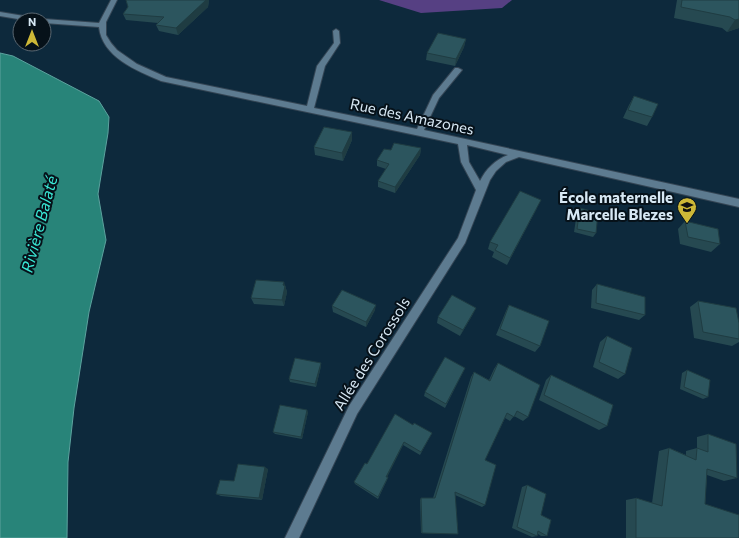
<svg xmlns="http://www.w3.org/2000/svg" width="739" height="538" viewBox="0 0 739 538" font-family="Commissioner,sans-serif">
	<rect width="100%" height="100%" fill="#0d293c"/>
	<path fill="#564083" d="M 379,0 L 512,0 L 502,8 L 421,13 Z"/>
	<path fill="#288479" stroke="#5ca29e" d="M 0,53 L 13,56 L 99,101 L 109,117 L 108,133 L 98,194 L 106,240 L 89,312 L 74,408 L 68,462 L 67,538 L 0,538 Z"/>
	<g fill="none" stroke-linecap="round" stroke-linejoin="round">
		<g stroke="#344554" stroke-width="2">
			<path id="minor" d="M 111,0 L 117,0 L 106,22 L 106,35 L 111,43 L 117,50 L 137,64 L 166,77 L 307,106 L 317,66 L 334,43 L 333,31 L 336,29 L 339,31 L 340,43 L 325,66 L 314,108 L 417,129 L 433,95 L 455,68 L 458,68 L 462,70 L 439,98 L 424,130 L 739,199 L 739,207 L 519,157 L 506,162 L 496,171 L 490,180 L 465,243 L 357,414 L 299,538 L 285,538 L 349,406 L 458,238 L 476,190 L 461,162 L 458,144 L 161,81 C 137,71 102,57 99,27 L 44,23 L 44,20 L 41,20 L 44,19 L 99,23 ZM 467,145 L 508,155 C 495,160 486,169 480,181 L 469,162 Z
				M 0,12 L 36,18 L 39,20 L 24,20 L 0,16 Z"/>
		</g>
		<use href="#minor" fill="#5d7b90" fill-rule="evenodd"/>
	</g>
	<path fill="#264951" d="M 126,0 L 209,0 L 208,7 L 178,35 L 159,31 L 156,25 L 158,23 L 126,20 L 123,14 L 128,7 Z
		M 677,0 L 739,0 L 739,28 L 727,32 L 722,28 L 674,18 Z
		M 466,39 L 464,47 L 455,66 L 426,60 L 427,53 Z
		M 634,96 L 652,117 L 647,126 L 623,118 L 629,105 Z
		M 352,140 L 343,161 L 315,155 L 314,147 Z
		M 421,148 L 420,155 L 395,193 L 378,187 L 378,181 L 386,169 L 377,166 L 377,160 L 391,150 Z
		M 537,208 L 507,265 L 492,257 L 494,252 L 488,249 L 490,242 Z
		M 580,208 L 596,233 L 593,237 L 574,232 L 577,212 Z
		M 685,221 L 720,244 L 711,252 L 680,244 L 678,229 Z
		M 597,284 L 645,315 L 639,320 L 591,308 L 592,290 Z
		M 285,285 L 287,292 L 284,306 L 254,304 L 251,298 Z
		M 698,301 L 739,323 L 739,342 L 732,346 L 694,338 L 690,307 Z
		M 509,305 L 540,346 L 535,352 L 496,335 L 506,311 Z
		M 332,306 L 375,310 L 366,327 L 333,312 Z
		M 473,314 L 460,336 L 437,323 L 438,317 Z
		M 607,336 L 625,374 L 618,379 L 593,367 L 600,342 Z
		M 498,363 L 528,417 L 523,421 L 514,416 L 510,421 L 505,418 L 485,460 L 485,505 L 482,507 L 455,495 L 458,534 L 455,534 L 421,533 L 420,500 L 421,498 L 433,498 L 471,377 L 474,372 L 489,380 L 494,369 Z
		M 321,366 L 316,387 L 290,382 L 289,379 Z
		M 465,368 L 445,408 L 424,396 L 425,392 Z
		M 687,370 L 708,397 L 703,399 L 680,389 L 682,373 Z
		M 551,375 L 607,426 L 599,430 L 539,400 L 546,380 Z
		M 308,412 L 302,439 L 275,434 L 273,432 Z
		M 413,425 L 432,433 L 420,455 L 403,445 L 387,477 L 388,477 L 387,480 L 378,499 L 355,484 L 354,482 L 367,464 Z
		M 708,434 L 737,478 L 724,481 L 707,475 L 705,504 L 739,538 L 626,538 L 626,500 L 636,498 L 652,503 L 659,451 L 669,448 L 686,455 L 686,451 L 697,448 L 697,437 Z
		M 268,469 L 262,500 L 221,496 L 216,494 Z
		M 527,485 L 541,515 L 547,536 L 541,536 L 538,534 L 537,536 L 532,537 L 512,528 L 522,487 Z"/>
	<path fill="#1f3c42" d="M 206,0 L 209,0 L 208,7 L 178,35 L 176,28 Z
		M 739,19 L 739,28 L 727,32 L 735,20 Z
		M 466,39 L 464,47 L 455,66 L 456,59 Z
		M 352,132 L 352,140 L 343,161 L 342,153 Z
		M 421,148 L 420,155 L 395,193 L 395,187 Z
		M 284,282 L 287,292 L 284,306 L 282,300 Z
		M 376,305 L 375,310 L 366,327 L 366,322 Z
		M 476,308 L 473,314 L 460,336 L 463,330 Z
		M 321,363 L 321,366 L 316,387 L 315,384 Z
		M 307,410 L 308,412 L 302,439 L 301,437 Z
		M 404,442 L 403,445 L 386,479 L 386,477 Z
		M 265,467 L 268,469 L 262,500 L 259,498 Z"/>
	<path fill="#2c555e" stroke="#1f3c42" d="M 126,0 L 206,0 L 176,28 L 156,25 L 164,17 L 123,14 L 128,7 Z
		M 682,0 L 739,0 L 739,19 L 735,20 L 730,17 L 681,7 Z
		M 438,33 L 466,39 L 456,59 L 427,53 Z
		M 634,96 L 658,104 L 652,117 L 628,110 Z
		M 324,127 L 352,132 L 342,153 L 314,147 Z
		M 394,143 L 421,148 L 395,187 L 378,181 L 389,164 L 377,160 L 384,149 L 391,150 Z
		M 520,191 L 541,200 L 510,258 L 495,250 L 498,245 L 490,242 Z
		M 580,208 L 598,213 L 596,233 L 577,229 Z
		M 685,221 L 718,229 L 720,244 L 688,237 Z
		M 256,280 L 284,282 L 283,285 L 285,286 L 282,300 L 251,298 Z
		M 597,284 L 645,297 L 645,315 L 596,303 Z
		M 342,290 L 376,305 L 366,322 L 332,306 Z
		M 452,295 L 476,308 L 463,330 L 438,317 Z
		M 698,301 L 736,308 L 739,323 L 739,339 L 703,332 Z
		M 509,305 L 549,321 L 540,346 L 500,329 Z
		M 607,336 L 632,348 L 625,374 L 599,362 Z
		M 445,357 L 465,368 L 446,404 L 425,392 Z
		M 295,358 L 321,363 L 315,384 L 289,379 Z
		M 498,363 L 540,385 L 528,417 L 517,411 L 514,417 L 507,413 L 485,460 L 496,465 L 485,505 L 455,492 L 458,534 L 422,533 L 421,498 L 435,498 L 474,372 L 490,381 Z
		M 687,370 L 710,380 L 708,397 L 684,387 Z
		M 551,375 L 613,405 L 607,426 L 544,395 Z
		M 280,405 L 307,410 L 301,437 L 273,432 Z
		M 395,414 L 413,425 L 414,423 L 432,433 L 421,452 L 404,442 L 386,477 L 388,477 L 378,497 L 354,482 L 365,463 L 367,464 Z
		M 708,434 L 736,444 L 737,478 L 707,469 L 705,504 L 739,515 L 739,538 L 636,538 L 636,498 L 662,506 L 669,448 L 696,460 L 697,448 L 708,452 Z
		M 238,464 L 265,467 L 259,498 L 216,494 L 220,480 L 234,481 Z
		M 527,485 L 546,494 L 541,515 L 551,520 L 547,536 L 538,531 L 537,536 L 517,527 Z"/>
	<defs>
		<g id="school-pin" transform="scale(1)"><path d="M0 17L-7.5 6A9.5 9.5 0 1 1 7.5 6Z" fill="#ceb837" stroke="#061119"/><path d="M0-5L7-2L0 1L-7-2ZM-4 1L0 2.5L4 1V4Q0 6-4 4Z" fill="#111"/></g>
	</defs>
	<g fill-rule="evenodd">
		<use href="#school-pin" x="687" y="207"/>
	</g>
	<g text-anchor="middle" stroke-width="4" stroke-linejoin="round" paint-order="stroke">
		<g font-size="15" fill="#d7e8f4" stroke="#061119">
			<text transform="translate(412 117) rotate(12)" y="5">Rue des Amazones</text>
			<text transform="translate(372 354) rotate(-58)" y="5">Allée des Corossols</text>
		</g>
		<g font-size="15" font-weight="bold" fill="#d7e8f4" stroke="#061119" text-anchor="end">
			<text x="673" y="203">École maternelle<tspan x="673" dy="17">Marcelle Blezes</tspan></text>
		</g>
		<g font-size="16" font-style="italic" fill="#39e7d4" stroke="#061119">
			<text transform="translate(39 224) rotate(-75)" y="6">Rivière Balaté</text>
		</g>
	</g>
	<g transform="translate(32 32)"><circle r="19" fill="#061119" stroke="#5a6771"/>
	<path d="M0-3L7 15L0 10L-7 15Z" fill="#ceb837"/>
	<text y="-6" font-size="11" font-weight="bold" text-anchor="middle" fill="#d7e8f4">N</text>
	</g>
</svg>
